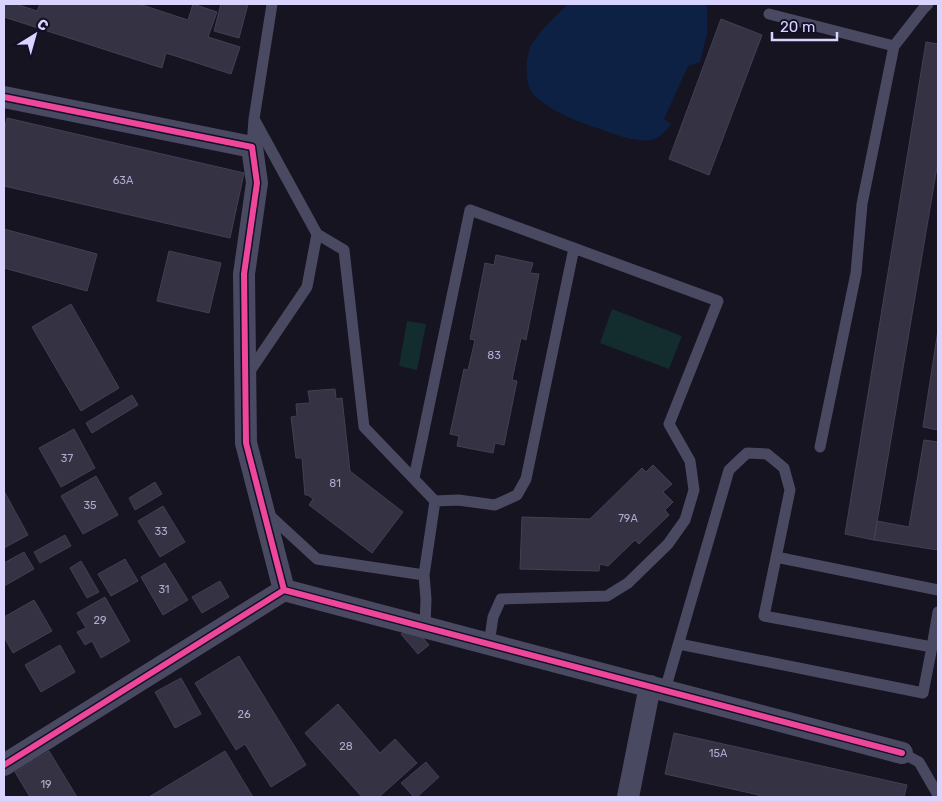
<svg xmlns="http://www.w3.org/2000/svg" width="942" height="801" viewBox="0 0 942 801" font-family="Rubik,sans-serif">
	<rect width="100%" height="100%" fill="#161421"/>
	<path fill="#132c2d" d="M 612,309 L 682,336 L 669,369 L 600,343 Z
		M 407,321 L 426,324 L 417,370 L 399,366 Z"/>
	<path fill="#0d2144" d="M 568,4 L 707,4 L 707,34 L 700,62 L 688,66 L 664,119 L 671,124 C 665,132 660,138 650,140 C 634,143 610,132 594,127 C 576,121 547,109 534,95 C 524,85 525,55 532,44 C 542,29 555,16 568,4 Z"/>
	<path fill="#343243" stroke="#433f54" d="M 4,4 L 16,4 L 37,11 L 40,4 L 139,4 L 188,20 L 193,4 L 217,12 L 208,37 L 240,47 L 231,74 L 166,53 L 162,68 L 4,17 Z
		M 221,4 L 248,4 L 239,38 L 214,31 Z
		M 721,19 L 762,35 L 709,175 L 669,159 Z
		M 926,42 L 938,44 L 938,161 L 874,540 L 845,534 Z
		M 7,118 L 244,173 L 230,238 L 4,186 L 4,131 Z
		M 4,229 L 97,254 L 87,291 L 4,268 Z
		M 169,251 L 221,263 L 209,313 L 157,301 Z
		M 496,255 L 533,263 L 530,273 L 539,274 L 526,340 L 521,338 L 512,380 L 517,381 L 504,445 L 495,443 L 493,453 L 457,446 L 459,436 L 450,434 L 464,369 L 468,370 L 475,340 L 470,339 L 485,263 L 494,265 Z
		M 71,304 L 119,388 L 81,411 L 32,327 Z
		M 938,330 L 938,430 L 923,427 Z
		M 335,389 L 336,399 L 342,398 L 350,471 L 403,512 L 372,553 L 309,505 L 313,499 L 308,495 L 305,495 L 302,458 L 296,458 L 291,417 L 297,416 L 296,404 L 310,403 L 308,391 Z
		M 132,395 L 138,405 L 92,433 L 86,423 Z
		M 74,429 L 95,468 L 61,487 L 39,448 Z
		M 924,440 L 938,442 L 938,550 L 874,540 L 877,521 L 909,527 Z
		M 653,465 L 672,484 L 663,492 L 673,502 L 665,510 L 669,515 L 639,544 L 635,540 L 608,566 L 600,564 L 599,571 L 520,569 L 522,517 L 590,519 L 642,468 L 646,472 Z
		M 96,476 L 118,515 L 83,534 L 61,496 Z
		M 155,482 L 162,494 L 135,510 L 129,498 Z
		M 4,491 L 28,535 L 4,548 Z
		M 163,506 L 185,542 L 160,557 L 138,521 Z
		M 65,535 L 71,546 L 40,563 L 34,552 Z
		M 24,552 L 34,569 L 4,586 L 4,563 Z
		M 125,559 L 138,581 L 111,596 L 98,574 Z
		M 81,561 L 99,592 L 87,598 L 70,568 Z
		M 165,563 L 188,600 L 163,615 L 141,577 Z
		M 220,581 L 229,597 L 202,613 L 192,597 Z
		M 105,597 L 130,641 L 101,658 L 92,641 L 85,645 L 77,632 L 86,628 L 77,613 Z
		M 34,600 L 52,631 L 13,653 L 4,637 L 4,617 Z
		M 412,625 L 429,645 L 418,654 L 401,634 Z
		M 60,645 L 75,672 L 41,692 L 25,665 Z
		M 239,656 L 306,765 L 271,787 L 245,744 L 236,750 L 195,683 Z
		M 181,678 L 201,714 L 175,728 L 155,692 Z
		M 338,704 L 380,753 L 395,739 L 417,763 L 379,797 L 362,797 L 305,733 Z
		M 674,733 L 907,785 L 904,797 L 758,797 L 759,795 L 665,774 Z
		M 49,751 L 77,797 L 30,797 L 15,772 Z
		M 225,751 L 253,797 L 149,797 Z
		M 426,762 L 439,777 L 417,797 L 414,797 L 401,783 Z"/>
	<g fill="none" stroke-linecap="round" stroke-linejoin="round">
		<path stroke="#4a4962" stroke-width="11" d="M 769,14 L 894,46 L 923,9 L 928,4
			M 252,147 L 254,119 L 272,4
			M 248,374 L 307,287 L 317,234 L 254,119
			M 820,447 L 856,273 L 862,204 L 894,46
			M 414,478 L 470,210 L 718,301 L 669,424 L 690,461 L 694,490 L 685,520 L 668,544 L 628,583 L 607,596 L 501,599 L 493,617 L 489,644
			M 435,501 L 458,500 L 495,505 L 517,495 L 526,479 L 574,248
			M 267,513 L 317,559 L 424,575 L 435,501 L 364,427 L 344,250 L 317,234
			M 776,557 L 938,590
			M 424,575 L 426,599 L 425,627
			M 679,644 L 923,693 L 932,647
			M 665,690 L 729,470 L 747,453 L 767,454 L 784,468 L 790,490 L 764,616 L 932,647 L 938,612
			M 902,753 L 919,762 L 938,795"/>
		<path stroke="#4a4962" stroke-width="22" d="M 4,97 L 252,147 L 257,183 L 244,274 L 246,443 L 284,590
			M 4,765 L 284,590 L 902,753
			M 628,797 L 650,686"/>
		<g stroke="#130f26" stroke-width="9">
			<path id="cycleway" d="M 4,97 L 252,147 L 257,183 L 244,274 L 246,443 L 284,590
				M 4,765 L 284,590 L 902,753"/>
		</g>
		<use href="#cycleway" stroke="#ed469a" stroke-width="6"/>
	</g>
	<g text-anchor="middle" stroke-width="4.5" stroke-linejoin="round" paint-order="stroke">
		<g font-size="11" fill="#b0acd0">
			<text x="123" y="184">63А</text>
			<text x="494" y="359">83</text>
			<text x="67" y="462">37</text>
			<text x="335" y="487">81</text>
			<text x="90" y="509">35</text>
			<text x="628" y="522">79А</text>
			<text x="161" y="535">33</text>
			<text x="164" y="593">31</text>
			<text x="100" y="624">29</text>
			<text x="244" y="718">26</text>
			<text x="346" y="750">28</text>
			<text x="718" y="757">15А</text>
			<text x="46" y="788">19</text>
		</g>
	</g>
	<rect width="942" height="801" fill="none" stroke="#d9d4ff" stroke-width="10"/>
	<g transform="translate(35 35) rotate(37)" stroke="#130f26" stroke-width="4" paint-order="stroke">
	<path d="M0-4L9 19L0 12L-9 19Z" fill="#d9d4ff"/>
	<text y="-8" font-size="14" font-weight="bold" text-anchor="middle" fill="#d9d4ff">С</text>
	</g>
	<path d="M772 32v8h65v-8" fill="none" stroke="#d9d4ff" stroke-width="2.5"/>
	<text x="780" y="32" font-size="15" fill="#d9d4ff" stroke="#130f26" stroke-width="4" paint-order="stroke">20 m</text>
</svg>
